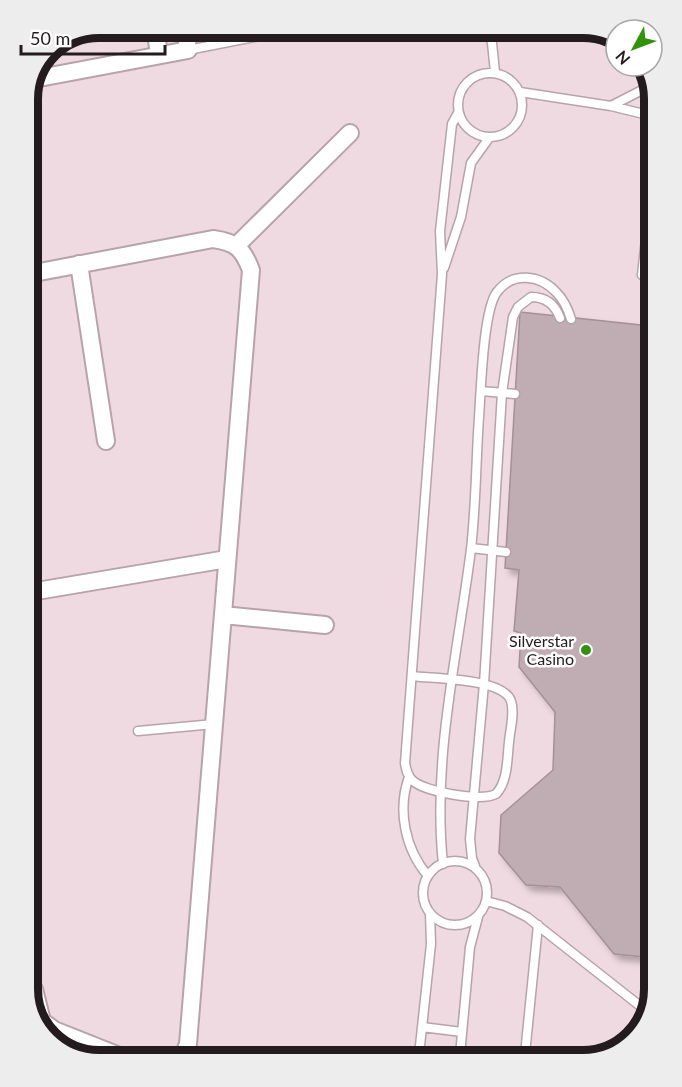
<svg xmlns="http://www.w3.org/2000/svg" width="682" height="1087" viewBox="0 0 682 1087" font-family="Lato,sans-serif">
	<defs>
		<filter id="shadow"><feDropShadow dx="5.5" dy="5.5" stdDeviation="3" flood-color="#0004"/></filter>
	</defs>
	<rect width="100%" height="100%" fill="#efdae1"/>
	<path fill="#c0acb3" stroke="#a49097" stroke-width="1.5" filter="url(#shadow)" d="M 520,312 L 650,326 L 655,958 L 614,954 L 560,887 L 526,885 L 499,853 L 501,815 L 553,770 L 555,712 L 519,667 L 521,633 L 514,631 L 519,570 L 505,568 Z"/>
	<g fill="none" stroke-linecap="round" stroke-linejoin="round">
		<g stroke="#b7a3aa" stroke-width="11">
			<path id="service" d="M 487,27 L 492,43 L 495,72
				M 188,50 L 306,27
				M458 105a32 32 0 1 1 64 0a32 32 0 1 1-64 0Z
				M 520,92 L 611,106 L 648,115
				M 611,106 L 648,87
				M 649,212 L 642,275 L 649,276
				M 444,268 L 461,217 L 471,163 L 489,138
				M 481,391 L 515,394
				M 471,548 L 506,552
				M 412,676 C 434,679 503,678 511,701 C 515,713 510,730 509,742 C 507,760 508,781 496,794 C 481,802 424,792 412,780 C 407,775 406,769 405,763 L 442,274 L 440,231 L 452,124 L 458,113
				M 138,731 L 214,724
				M 409,777 C 397,810 405,849 428,876
				M423 893a32 32 0 1 1 64 0a32 32 0 1 1-64 0Z
				M 443,864 C 432,758 458,653 471,549 C 476,505 476,461 479,417 C 481,391 483,310 497,292 C 513,271 540,275 556,292 C 564,300 568,309 571,319
				M 476,869 L 472,858 L 470,839 L 484,684 L 502,393 L 513,317 L 518,307 L 531,297 C 545,297 555,304 560,318
				M 486,901 L 505,906 L 527,917 L 649,1013
				M 422,1027 L 462,1032
				M 525,1054 L 538,925
				M 419,1055 L 431,944 L 430,913
				M 460,1055 L 470,947 L 478,917"/>
		</g>
		<g stroke="#b7a3aa" stroke-width="20">
			<path id="minor" d="M 155,27 L 159,54
				M 34,79 L 188,50 L 185,27
				M 237,245 L 350,133
				M 79,264 L 106,441
				M 29,274 L 213,239 C 236,242 243,249 251,270 L 188,1044 L 182,1059
				M 31,592 L 227,559
				M 223,615 L 325,625
				M 34,989 L 42,1021 L 54,1030 L 127,1059"/>
		</g>
		<use href="#service" stroke="#fff" stroke-width="8"/>
		<use href="#minor" stroke="#fff" stroke-width="16"/>
	</g>
	<circle fill="#33920d" stroke="#fff" stroke-width="2" cx="586" cy="650" r="6"/>
	<g text-anchor="middle" stroke-width="5" stroke-linejoin="round" paint-order="stroke">
		<g font-size="16" fill="#231b1e" stroke="#fff" text-anchor="end">
			<text x="574" y="647">Silverstar<tspan x="574" dy="18">Casino</tspan></text>
		</g>
	</g>
	<path d="M0 0H682V1087H0ZM99 38H583A61 61 0 0 1 644 99V989A61 61 0 0 1 583 1050H99A61 61 0 0 1 38 989V99A61 61 0 0 1 99 38Z" fill="#ededed" fill-rule="evenodd"/>
	<path fill="none" stroke="#231b1e" stroke-width="8" d="M99 38H583A61 61 0 0 1 644 99V989A61 61 0 0 1 583 1050H99A61 61 0 0 1 38 989V99A61 61 0 0 1 99 38Z"/>
	<g transform="translate(634 48) rotate(229)"><circle r="28" fill="#ffffff" stroke="#a7a4a5" stroke-width="1.5"/>
	<path d="M0-4.5L10 22L0 15L-10 22Z" fill="#33920d"/>
	<text y="-9" font-size="16" font-weight="bold" text-anchor="middle" fill="#231b1e">N</text>
	</g>
	<path d="M21 45v9h144v-9" fill="none" stroke="#231b1e" stroke-width="3"/>
	<text x="30" y="45" font-size="18" fill="#231b1e" stroke="#ffffff" stroke-width="4.5" paint-order="stroke">50 m</text>
</svg>
